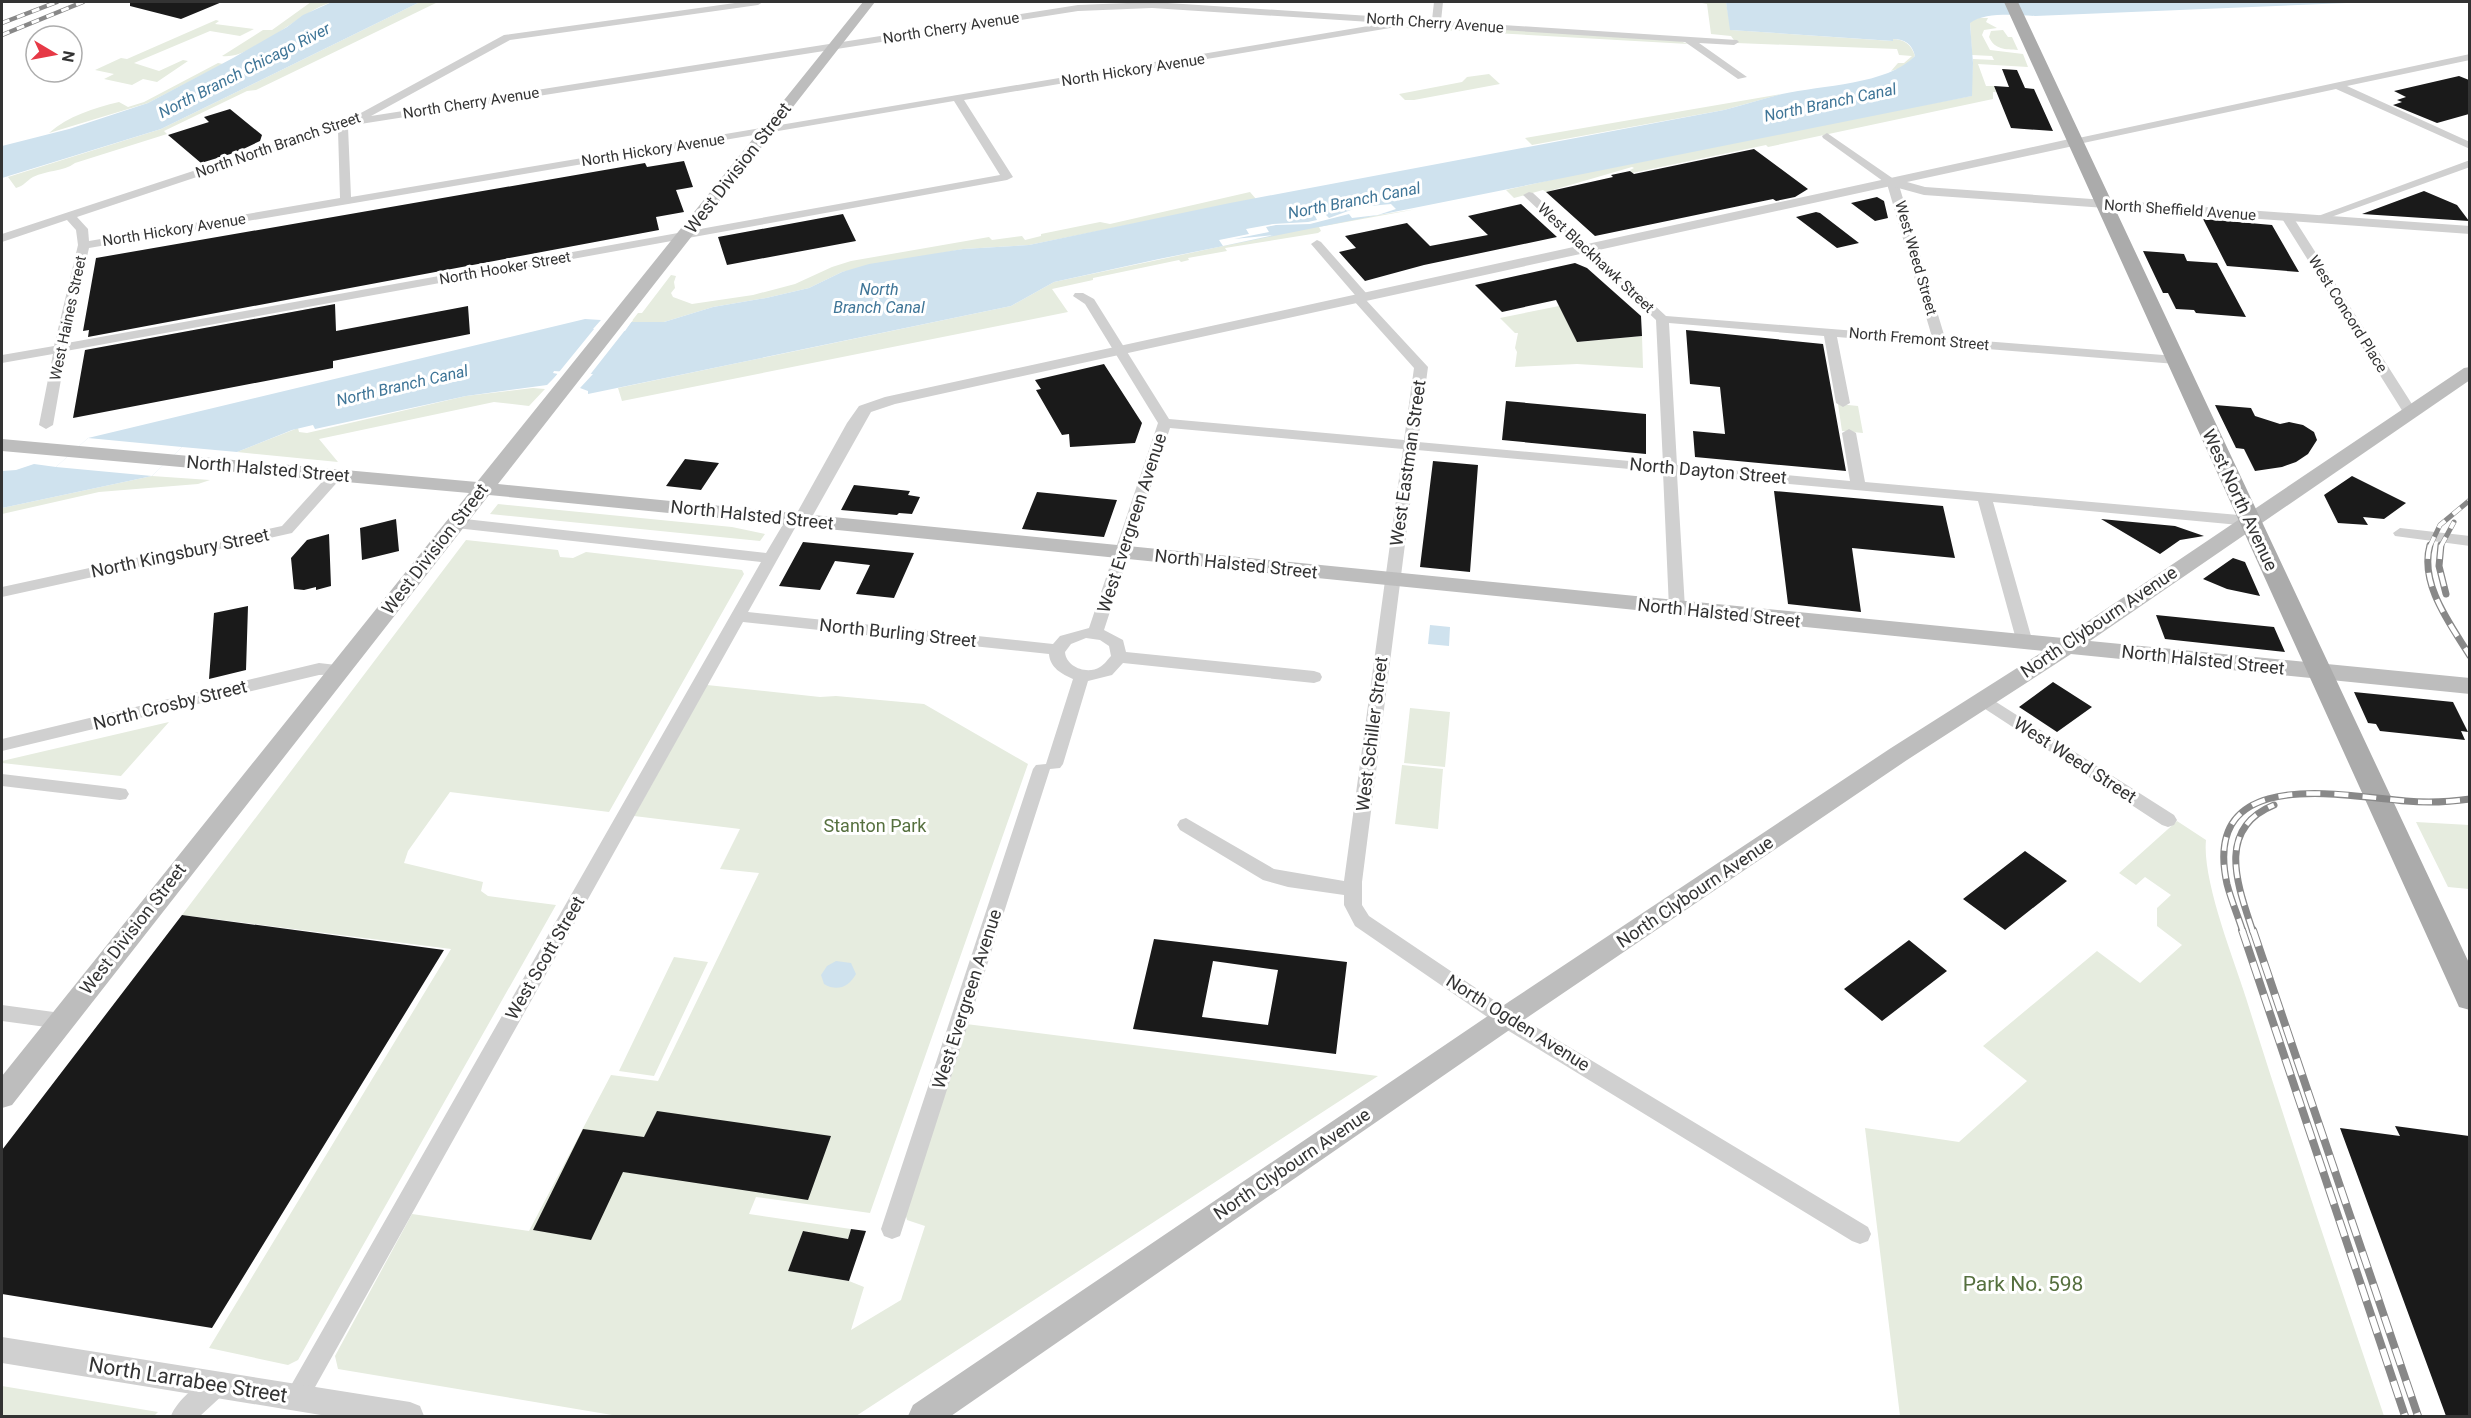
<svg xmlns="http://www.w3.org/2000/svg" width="2471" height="1418" viewBox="0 0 2471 1418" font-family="Roboto,sans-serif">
	<rect width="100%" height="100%" fill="#fff"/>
	<path fill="#e6ecdf" d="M 311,2 L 332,2 C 300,11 252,60 222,56 L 263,30 L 272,30 Z
		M 420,2 L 438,2 L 256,90 L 247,91 L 164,131 L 167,134 L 75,163 C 63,172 47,170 33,177 C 26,181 24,186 16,188 L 8,177 L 161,129 Z
		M 1697,2 L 1726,2 L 1731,30 L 1892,41 L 1892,39 C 1904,39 1911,44 1915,56 L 1904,67 L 1891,71 L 1898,63 L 1904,63 L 1912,56 L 1899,55 L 1897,49 L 1736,43 L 1731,36 L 1711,34 L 1707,4 Z
		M 1977,18 L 1988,18 L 1986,22 L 1997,28 L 1984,30 L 1982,35 L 1990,50 L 2023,54 L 2028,67 L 1978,64 L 1986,86 L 1994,86 L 1996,92 L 1993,92 L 1993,99 L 1768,147 L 1766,145 L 1632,173 L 1630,170 L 1634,168 L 1632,167 L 1546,192 L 1543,190 L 1514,198 L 1506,190 L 1608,167 L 1679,154 L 1684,150 L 1716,146 L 1721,142 L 1743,140 L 1755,138 L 1761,134 L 1782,132 L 1971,96 L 1973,59 L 1994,60 L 1992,56 L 1972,55 L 1970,22 Z
		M 216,20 L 219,21 L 215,24 L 254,29 L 240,36 L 210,31 L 134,63 L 159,71 L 183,60 L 188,61 L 157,82 L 143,79 L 132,85 L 104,79 L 114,74 L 95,70 L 121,58 L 127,59 Z
		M 1423,24 L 1680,41 L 1688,44 L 1405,28 Z
		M 2003,30 L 2008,37 L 2012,37 L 2018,50 C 2005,49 1995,50 1989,37 L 1991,31 Z
		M 218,63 L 223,64 L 148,103 L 49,133 C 68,116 94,108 119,102 L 128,107 L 144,102 Z
		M 1489,74 L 1500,84 L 1414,100 L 1405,100 L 1399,94 L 1462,82 L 1467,77 Z
		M 1782,94 L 1724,110 L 1532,145 L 1525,138 Z
		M 1250,192 L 1256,199 L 1029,245 L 963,249 L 842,272 L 809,288 L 766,298 L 713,307 L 664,322 L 631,322 L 638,313 L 642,313 L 671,275 L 676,276 L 674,282 L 675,288 L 671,293 L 673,297 L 692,304 L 753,295 L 795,284 L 832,267 L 851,261 L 989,237 L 992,240 L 1022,236 L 1025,240 L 1041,236 L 1041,234 L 1100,222 L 1110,224 Z
		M 1417,209 L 1319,227 L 1321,231 L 1318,233 L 1225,248 L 1227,251 L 1188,258 L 1189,260 L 1181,262 L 1179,260 L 1093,278 L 1093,280 L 1052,289 L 1068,312 L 622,401 L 618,388 L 1011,306 L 1054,282 L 1223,246 L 1219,240 Z
		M 1559,306 L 1578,342 L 1642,336 L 1643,368 L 1577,364 L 1515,367 L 1517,352 L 1515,348 L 1518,333 L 1515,333 L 1500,318 Z
		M 533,388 L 545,389 L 529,406 L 494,402 L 319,439 L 338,462 L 237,452 L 298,428 L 299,432 L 307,433 L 466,396 Z
		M 1838,404 L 1858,406 L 1863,433 L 1842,431 Z
		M 152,476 L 210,480 L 198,484 L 99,492 L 2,514 L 2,508 Z
		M 498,504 L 732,527 L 765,534 L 760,541 L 490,514 Z
		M 466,540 L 558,550 L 560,557 L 573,558 L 586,552 L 742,570 L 744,574 L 609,812 L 450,792 L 408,851 L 404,863 L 483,882 L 481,891 L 488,896 L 556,905 L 298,1360 L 288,1365 L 209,1348 L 451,949 L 182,915 Z
		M 707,685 L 820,697 L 836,696 L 924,704 L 1028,764 L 870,1213 L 756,1197 L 749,1214 L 851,1229 L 848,1239 L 803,1231 L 788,1271 L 849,1281 L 864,1287 L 851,1330 L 901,1300 L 925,1226 L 907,1220 L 905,1213 L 966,1024 L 1378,1076 L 856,1416 L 618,1416 L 338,1369 L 335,1356 L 412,1214 L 529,1231 L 611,1075 L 658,1081 L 759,873 L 720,869 L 740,829 L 634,816 Z
		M 1410,708 L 1450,712 L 1445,767 L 1404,763 Z
		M 169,722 L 121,776 L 2,763 L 2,761 Z
		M 1402,765 L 1443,769 L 1438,829 L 1395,824 Z
		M 2177,821 L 2206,840 C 2202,880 2233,957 2246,998 C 2290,1138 2337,1277 2384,1416 L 1900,1416 L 1865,1128 L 1959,1142 L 2027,1081 L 1983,1046 L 2097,951 L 2140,983 L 2182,945 L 2157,926 L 2157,908 L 2171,895 L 2145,877 L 2136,885 L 2119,873 Z
		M 2416,822 L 2469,825 L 2469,889 L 2448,887 Z
		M 674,957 L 708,962 L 654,1076 L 619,1071 Z
		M 2,1386 L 158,1412 L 154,1416 L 2,1416 Z"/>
	<path fill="#cfe2ee" d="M 332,2 L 420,2 L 161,129 L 2,178 L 2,146 L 69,129 L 148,103 L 233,58 L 287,27 L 303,15 Z
		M 1726,2 L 2371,2 L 2035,16 C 2016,15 1985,12 1970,23 L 1973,63 L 1972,96 L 1159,259 L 1054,282 L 1011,306 L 588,394 L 588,391 L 580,388 L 593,374 L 554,371 L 553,373 L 558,374 L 547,385 L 466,396 L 315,429 L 313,425 L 292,430 L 237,452 L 182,447 L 152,476 L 2,508 L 2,471 L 16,470 L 34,464 L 56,467 L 88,438 L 585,319 L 601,320 L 593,329 L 625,331 L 631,322 L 664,322 L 713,307 L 766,298 L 809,288 L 842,272 L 869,264 L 963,249 L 1029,245 L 1230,203 L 1724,110 C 1743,105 1763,99 1782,94 C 1822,85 1887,85 1915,56 C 1912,44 1905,39 1893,39 L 1893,41 L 1730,30 Z
		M 1430,625 L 1450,627 L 1449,646 L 1428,644 Z
		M 836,961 L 851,963 L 856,974 C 849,987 837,992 824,984 L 821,975 L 827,966 Z"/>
	<path fill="#fff" d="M 1391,204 L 1396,209 L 1378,215 L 1352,218 L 1349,214 L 1310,224 L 1276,225 L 1266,227 L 1269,232 L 1234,239 L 1274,235 L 1223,246 L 1219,240 L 1249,234 L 1246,229 L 1273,224 L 1308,222 L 1317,220 L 1315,216 L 1325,214 L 1329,218 L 1359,207 Z
		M 603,318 L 604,321 L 600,327 L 622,328 L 629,320 L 633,320 L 578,390 L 577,387 L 585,376 L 561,375 L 546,388 Z
		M 88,438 L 182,447 L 152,476 L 56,467 Z"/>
	<path fill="#1a1a1a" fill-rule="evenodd" d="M 130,2 L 222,2 L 181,19 L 130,6 Z
		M 2002,69 L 2017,70 L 2025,88 L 2034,89 L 2053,131 L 2011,128 L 1994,86 L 2009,87 Z
		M 2459,76 L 2469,80 L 2469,114 L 2437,123 L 2393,105 L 2402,102 L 2397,100 L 2406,97 L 2394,91 Z
		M 230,109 L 262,135 L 260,141 L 237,152 L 201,163 L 168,135 L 209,122 L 204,117 Z
		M 1754,149 L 1808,189 L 1795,197 L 1776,201 L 1773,199 L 1595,236 L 1546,192 L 1613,177 L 1611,175 L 1630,171 L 1634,174 Z
		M 684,161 L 693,187 L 676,190 L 684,212 L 656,217 L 659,230 L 88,337 L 89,330 L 83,331 L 96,258 L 645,163 L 647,167 Z
		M 2424,191 L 2457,205 L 2469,221 L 2362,214 Z
		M 1877,197 L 1884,201 L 1888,218 L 1875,221 L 1851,203 Z
		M 1521,204 L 1557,237 L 1424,265 L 1365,281 L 1339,252 L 1356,248 L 1345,236 L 1407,223 L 1430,246 L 1488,235 L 1468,216 Z
		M 1816,212 L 1820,213 L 1859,243 L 1837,248 L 1796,217 Z
		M 843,214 L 856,241 L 727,265 L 718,237 Z
		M 2203,219 L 2272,225 L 2299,272 L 2227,266 Z
		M 2143,251 L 2184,254 L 2187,261 L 2217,263 L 2246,317 L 2196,313 L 2194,310 L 2176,309 L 2168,293 L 2163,293 Z
		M 1575,263 L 1587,268 L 1641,316 L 1642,336 L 1577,342 L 1556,300 L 1502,312 L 1475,285 Z
		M 335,304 L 336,331 L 468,306 L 470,334 L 333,361 L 333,368 L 73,418 L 85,350 Z
		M 1686,330 L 1823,344 L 1846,471 L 1695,457 L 1693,431 L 1725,434 L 1720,387 L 1690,384 Z
		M 1104,364 L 1142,423 L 1135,443 L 1070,447 L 1069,434 L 1062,435 L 1036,390 L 1041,389 L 1035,380 Z
		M 1506,401 L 1646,414 L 1646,454 L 1502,440 Z
		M 2215,405 L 2251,408 L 2255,416 L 2280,424 L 2289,422 L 2303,425 L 2314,432 L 2317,440 L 2308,454 L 2296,462 L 2282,467 L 2255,471 L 2244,449 L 2236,448 Z
		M 685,459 L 719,463 L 701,490 L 666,486 Z
		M 1433,461 L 1478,465 L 1470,572 L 1420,567 Z
		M 2352,476 L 2406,503 L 2384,519 L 2363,517 L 2368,525 L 2338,523 L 2324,495 Z
		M 854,485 L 910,491 L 908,495 L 920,497 L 912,514 L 899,513 L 897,515 L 841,510 Z
		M 1774,491 L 1943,506 L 1955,558 L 1852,548 L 1861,612 L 1788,604 Z
		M 1037,492 L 1117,500 L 1104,537 L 1022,529 Z
		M 396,519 L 399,551 L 362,560 L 360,528 Z
		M 2101,519 L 2175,526 L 2204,536 L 2180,540 L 2160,554 Z
		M 329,534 L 331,586 L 316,590 L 316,587 L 304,590 L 294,589 L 291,558 L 307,540 Z
		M 803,542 L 914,553 L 894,598 L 856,594 L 870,565 L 835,561 L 820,590 L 779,586 Z
		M 2233,558 L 2245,562 L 2260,596 L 2227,589 L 2203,579 Z
		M 248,606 L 246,670 L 209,679 L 214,613 Z
		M 2156,615 L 2274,627 L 2285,652 L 2165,639 Z
		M 2053,682 L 2092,707 L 2057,732 L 2019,707 Z
		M 2354,692 L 2453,702 L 2468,732 L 2461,731 L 2465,740 L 2380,731 L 2376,724 L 2368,723 Z
		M 2025,851 L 2067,881 L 2005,930 L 1963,899 Z
		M 182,915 L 444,950 L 212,1328 L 2,1294 L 2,1150 Z
		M 1154,939 L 1347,962 L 1336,1054 L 1133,1029 ZM 1213,961 L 1278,970 L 1268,1025 L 1202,1017 Z
		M 1909,940 L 1947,971 L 1882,1021 L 1844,989 Z
		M 657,1111 L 831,1136 L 808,1200 L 623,1172 L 591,1240 L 533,1230 L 583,1129 L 644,1137 Z
		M 2395,1126 L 2469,1136 L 2469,1416 L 2446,1416 L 2340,1128 L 2400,1136 Z
		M 851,1229 L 866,1231 L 849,1281 L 788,1271 L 803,1231 L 848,1239 Z"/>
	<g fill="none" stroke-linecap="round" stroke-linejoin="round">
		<path fill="#d0d0d0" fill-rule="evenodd" d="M 742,2 L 763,2 L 758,5 L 510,40 L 371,116 L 1078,5 L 1152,2 L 1432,20 L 1434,2 L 1443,2 L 1441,21 L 1737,40 L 1739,42 L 1734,45 L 1699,43 L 1747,77 L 1738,79 L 1685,42 L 1394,23 L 1393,27 L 1390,28 L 964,100 L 1013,177 L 1007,180 L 66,351 L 53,425 L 46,429 L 39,425 L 53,354 L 2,363 L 2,355 L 54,346 L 78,245 L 76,230 L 67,220 L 2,242 L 2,234 L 348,120 L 504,35 ZM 1152,8 L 1386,23 L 351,197 L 348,127 L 354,125 L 1078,11 ZM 954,101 L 1000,175 L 67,343 L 89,248 ZM 338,130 L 340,198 L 89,241 L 88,229 L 77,217 Z
			M 2470,54 L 2470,60 L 2347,86 L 2470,142 L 2470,149 L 2336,89 L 2074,145 L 2069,142 L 2074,139 Z
			M 1827,133 L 1898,182 L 1945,338 L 2176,356 L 2182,360 L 2176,364 L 1837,337 L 1850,403 L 1843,407 L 1836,403 L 1824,336 L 1669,323 L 1677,465 L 1850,481 L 1842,433 L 1849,429 L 1856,433 L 1865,482 L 2250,516 L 2257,521 L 2250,526 L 1993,502 L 2033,643 L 2031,647 L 2019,647 L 2017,643 L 1978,501 L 1677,474 L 1685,608 L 1677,613 L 1669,608 L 1663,472 L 1417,450 L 1362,882 L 1362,905 L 1369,916 L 1513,1013 L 1868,1227 L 1871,1234 L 1868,1241 L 1860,1244 L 1852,1241 L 1499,1025 L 1355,926 L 1344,905 L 1344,895 L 1288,887 L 1263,880 L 1180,830 L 1177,825 L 1180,820 L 1186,818 L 1274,869 L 1344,881 L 1403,449 L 1170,428 L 1104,630 L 1123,640 L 1126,652 L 1314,671 L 1320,673 L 1322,677 L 1320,681 L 1314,683 L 1123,663 L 1112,675 L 1088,681 L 1063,764 L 1060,768 L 1050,769 L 900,1236 L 892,1239 L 884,1236 L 881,1229 L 1033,769 L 1036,765 L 1046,764 L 1073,679 C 1062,674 1050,668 1049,654 L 743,622 L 305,1405 L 297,1409 L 289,1405 L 285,1397 L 289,1389 L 761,562 L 456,528 L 449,523 L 451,520 L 456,518 L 766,553 L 788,516 L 793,514 L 800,519 L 748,612 L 1053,644 L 1060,636 L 1089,628 L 1158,423 L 1085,304 L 1073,296 L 1075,293 L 1083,293 L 1094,299 L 1169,419 L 1404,440 L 1414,368 L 1354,301 L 1352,298 L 1355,295 L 1311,244 L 1317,240 L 1321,242 L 1367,294 L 1369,297 L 1366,300 L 1428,367 L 1418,442 L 1663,464 L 1656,320 L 1523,195 L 1529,192 L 1533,193 L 1666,316 L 1932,337 L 1887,184 L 1823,138 L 1822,136 ZM 1086,638 L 1100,640 L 1109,646 L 1111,656 C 1108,659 1104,665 1100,667 C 1087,675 1066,667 1065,652 L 1071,644 Z
			M 2470,160 L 2470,167 L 2320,221 L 2316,222 L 2310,219 Z
			M 2287,214 L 2293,217 L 2417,412 L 2415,415 L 2405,415 L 2403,412 L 2281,217 Z
			M 336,471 L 343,475 L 341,478 L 292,533 L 2,597 L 2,587 L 282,526 L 331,472 Z
			M 2400,528 L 2470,536 L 2470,546 L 2395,536 L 2393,533 Z
			M 319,663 L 345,666 L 347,670 L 345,674 L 319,675 L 2,751 L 2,739 Z
			M 1982,693 L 2174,815 L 2177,820 L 2174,825 L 2168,827 L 2162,825 L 1976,703 L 1974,699 L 1976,695 Z
			M 2,774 L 120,788 L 126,789 L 129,794 L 126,799 L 120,800 L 2,786 Z
			M 2,1005 L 61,1013 L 68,1015 L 71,1021 L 68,1027 L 61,1029 L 2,1021 Z
			M 217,1373 L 225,1377 L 229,1385 L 225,1393 L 200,1416 L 171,1416 C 177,1400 201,1380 217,1373 Z"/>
		<path fill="#d0d0d0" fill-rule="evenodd" d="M 2074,138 L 2078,139 L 2080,142 L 2078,145 L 1907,182 L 1925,187 L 2470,226 L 2470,234 L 1924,195 L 1891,186 L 895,404 L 871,412 L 808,524 L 796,524 L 793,520 L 847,423 L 859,406 L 885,397 Z
			M 2,1337 L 410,1402 L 420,1406 L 424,1416 L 327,1416 L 2,1363 Z"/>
		<path fill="#bdbdbd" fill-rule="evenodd" d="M 863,2 L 875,2 L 498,484 L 2063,638 L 2464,368 L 2470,367 L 2470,380 L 2090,641 L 2470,678 L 2470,694 L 2071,654 L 1907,760 L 1528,1017 L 951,1416 L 908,1416 L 913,1405 L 1510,1001 L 1891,748 L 2044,651 L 489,495 L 12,1105 L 2,1108 L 2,1076 L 469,493 L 2,451 L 2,439 L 477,482 Z"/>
		<path fill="#ababab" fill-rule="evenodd" d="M 2004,2 L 2018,2 L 2470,965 L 2470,1010 L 2459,1007 L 2455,998 Z"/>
		<g stroke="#888" stroke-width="4.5">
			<path id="rail-far3" d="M 2,23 L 57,2
				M 2,35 L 83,2"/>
		</g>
		<g stroke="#888" stroke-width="5">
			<path id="rail-far2" d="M 2430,546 L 2440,525 L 2470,500
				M 2441,546 L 2454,522"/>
		</g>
		<g stroke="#888" stroke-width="7">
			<path id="rail-far1" d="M 2430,545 C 2419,584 2451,625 2470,656
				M 2441,545 L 2439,566 L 2446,594
				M 2243,932 C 2238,916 2231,900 2227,884 C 2201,766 2337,795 2406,801 C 2427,803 2449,802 2470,799
				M 2253,932 C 2238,886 2215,829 2274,805"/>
		</g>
		<g stroke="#888" stroke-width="8">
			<path id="rail" d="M 2242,930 L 2405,1416
				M 2253,930 L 2418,1416"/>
		</g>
		<use href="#rail-far3" stroke="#fff" stroke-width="3" stroke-dasharray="8" stroke-linecap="butt"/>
		<use href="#rail-far2" stroke="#fff" stroke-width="4" stroke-dasharray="10" stroke-linecap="butt"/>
		<use href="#rail-far1" stroke="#fff" stroke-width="4.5" stroke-dasharray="14" stroke-linecap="butt"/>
		<use href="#rail" stroke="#fff" stroke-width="6" stroke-dasharray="17" stroke-linecap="butt"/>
	</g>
	<g text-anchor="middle" stroke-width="6" stroke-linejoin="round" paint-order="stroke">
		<g font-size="15" fill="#333" stroke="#fff">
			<text transform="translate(1435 23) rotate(4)" y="5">North Cherry Avenue</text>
			<text transform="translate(951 28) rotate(-9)" y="5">North Cherry Avenue</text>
			<text transform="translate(1133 70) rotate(-9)" y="5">North Hickory Avenue</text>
			<text transform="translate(471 103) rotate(-9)" y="5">North Cherry Avenue</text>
			<text transform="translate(278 145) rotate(-19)" y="5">North North Branch Street</text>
			<text transform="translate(653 150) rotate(-9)" y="5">North Hickory Avenue</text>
			<text transform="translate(2180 210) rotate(4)" y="5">North Sheffield Avenue</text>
			<text transform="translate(174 230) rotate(-9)" y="5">North Hickory Avenue</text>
			<text transform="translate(1596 258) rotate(43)" y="5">West Blackhawk Street</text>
			<text transform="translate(1916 258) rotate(74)" y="5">West Weed Street</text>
			<text transform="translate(505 268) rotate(-10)" y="5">North Hooker Street</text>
			<text transform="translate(2348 314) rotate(58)" y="5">West Concord Place</text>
			<text transform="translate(68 318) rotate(-78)" y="5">West Haines Street</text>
			<text transform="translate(1919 339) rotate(5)" y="5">North Fremont Street</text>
		</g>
		<g font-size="16" font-style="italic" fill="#3f7597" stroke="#fff">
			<text transform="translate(244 70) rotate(-27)" y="6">North Branch Chicago River</text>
			<text transform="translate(1830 102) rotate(-12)" y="6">North Branch Canal</text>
			<text transform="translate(1354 200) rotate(-11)" y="6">North Branch Canal</text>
			<text x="879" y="295">North<tspan x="879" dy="18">Branch Canal</tspan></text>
			<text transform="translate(402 385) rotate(-13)" y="6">North Branch Canal</text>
		</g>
		<g font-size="18" fill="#333" stroke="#fff">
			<text transform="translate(738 168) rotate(-52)" y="6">West Division Street</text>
			<text transform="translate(1408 463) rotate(-82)" y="6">West Eastman Street</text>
			<text transform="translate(268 469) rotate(5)" y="6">North Halsted Street</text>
			<text transform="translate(1708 471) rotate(5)" y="6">North Dayton Street</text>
			<text transform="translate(2240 500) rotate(65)" y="6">West North Avenue</text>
			<text transform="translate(752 515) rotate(6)" y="6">North Halsted Street</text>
			<text transform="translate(1132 523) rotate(-72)" y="6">West Evergreen Avenue</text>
			<text transform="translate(435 549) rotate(-52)" y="6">West Division Street</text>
			<text transform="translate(180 553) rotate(-12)" y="6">North Kingsbury Street</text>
			<text transform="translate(1236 564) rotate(6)" y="6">North Halsted Street</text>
			<text transform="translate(1719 613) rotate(6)" y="6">North Halsted Street</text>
			<text transform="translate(2099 622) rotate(-34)" y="6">North Clybourn Avenue</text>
			<text transform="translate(898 633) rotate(6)" y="6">North Burling Street</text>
			<text transform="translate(2203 660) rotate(6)" y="6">North Halsted Street</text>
			<text transform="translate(170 705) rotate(-14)" y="6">North Crosby Street</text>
			<text transform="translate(1372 734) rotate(-83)" y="6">West Schiller Street</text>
			<text transform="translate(2075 760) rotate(33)" y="6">West Weed Street</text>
			<text transform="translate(1695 892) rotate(-34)" y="6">North Clybourn Avenue</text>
			<text transform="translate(133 929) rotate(-52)" y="6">West Division Street</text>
			<text transform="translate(545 958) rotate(-60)" y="6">West Scott Street</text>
			<text transform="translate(967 999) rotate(-72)" y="6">West Evergreen Avenue</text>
			<text transform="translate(1518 1023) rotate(32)" y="6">North Ogden Avenue</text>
			<text transform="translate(1292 1164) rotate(-34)" y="6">North Clybourn Avenue</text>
		</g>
		<g font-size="18" fill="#56703f" stroke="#fff">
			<text x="875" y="832">Stanton Park</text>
		</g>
		<g font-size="21" fill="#56703f" stroke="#fff">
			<text x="2023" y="1291">Park No. 598</text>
		</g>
		<g font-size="21" fill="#333" stroke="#fff">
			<text transform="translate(188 1380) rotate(9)" y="7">North Larrabee Street</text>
		</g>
	</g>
	<rect width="2471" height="1418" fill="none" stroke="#333333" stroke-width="6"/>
	<g transform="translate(54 54) rotate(100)"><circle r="28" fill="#ffffff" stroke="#adadad" stroke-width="1.5"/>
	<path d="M0-4.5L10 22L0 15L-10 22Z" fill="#e63946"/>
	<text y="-9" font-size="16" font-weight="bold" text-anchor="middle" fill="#333333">N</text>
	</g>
</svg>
